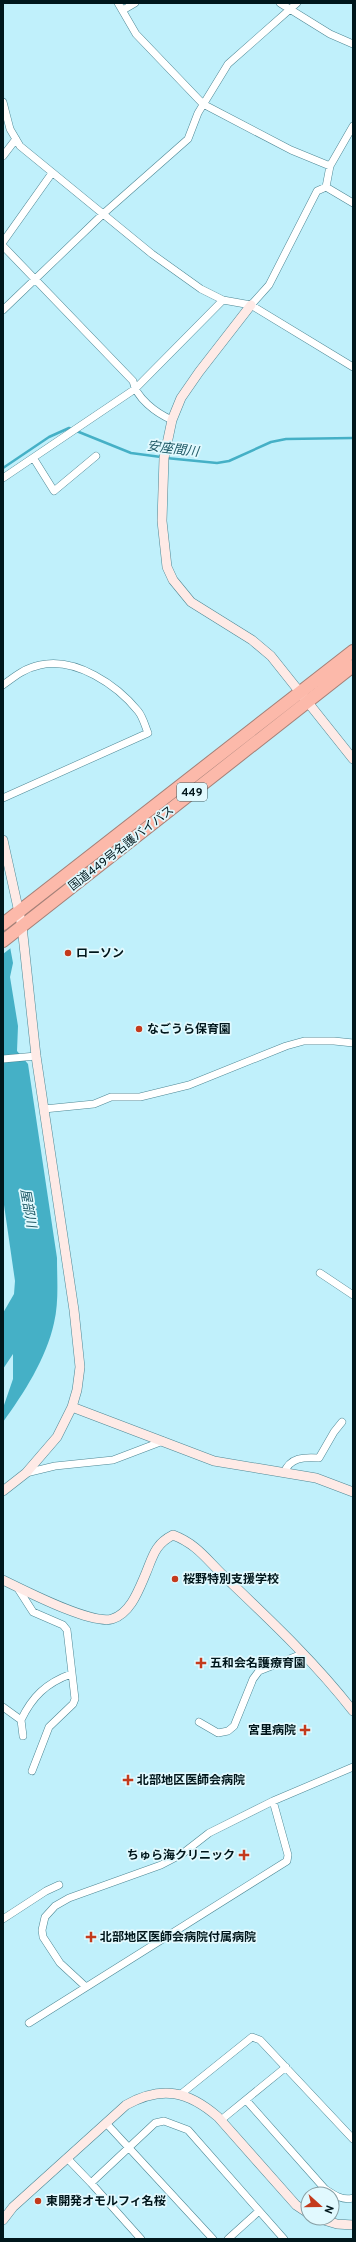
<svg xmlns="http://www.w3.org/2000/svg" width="356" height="2242" viewBox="0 0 356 2242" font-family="Overpass,'Noto Sans JP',sans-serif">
	<rect width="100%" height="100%" fill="#c0f0fb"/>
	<path fill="#45b0c6" d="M 3,909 L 13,963 L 10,977 L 18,1026 L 17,1051 L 28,1064 L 57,1258 C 57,1280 59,1302 54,1323 C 46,1359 24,1393 3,1422 L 3,1408 L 13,1379 L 13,1354 L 3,1369 L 3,1313 L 14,1294 L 15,1281 L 3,1198 Z"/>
	<path fill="#c0f0fb" d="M 5,908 L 12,947 L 3,954 L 3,909 Z"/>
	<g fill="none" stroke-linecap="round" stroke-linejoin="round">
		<path stroke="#45b0c6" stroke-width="2.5" d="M 166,458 L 217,463 L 229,461 L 271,442 L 286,439 L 353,438
			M 3,468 L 49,437 L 69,428 L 131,453 L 161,457"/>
		<g stroke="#4d8794" stroke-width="8">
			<path id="street" d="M 118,3 L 136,34 L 203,104 L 291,150 L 330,166
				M 280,3 L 330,34 L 353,44
				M 123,10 L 135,3
				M 3,102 L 10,129 L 20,146 L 152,254 L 201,289 L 223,300 L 251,305 L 353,367
				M 3,156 L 16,139
				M 326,187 L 330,166 L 353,126
				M 326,187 L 353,203
				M 3,242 L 52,173
				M 3,246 L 133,381 C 136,398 156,413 172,420
				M 251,305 L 269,285 L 317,191 L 326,187
				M 3,310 L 103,214 L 188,139 L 198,113 L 228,64 L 297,3
				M 34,459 L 54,491 L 96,456
				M 3,478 L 135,389 L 223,300
				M 3,685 C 15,676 25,668 40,665 C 76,657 117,685 138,711 C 143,717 145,726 148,733 L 3,798
				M 3,1059 L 36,1056
				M 44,1109 L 94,1104 L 111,1097 L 140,1097 L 189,1085 L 286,1046 L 304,1041 L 334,1041 L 353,1043
				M 320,1273 L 353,1295
				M 26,1473 L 55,1466 L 113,1460 L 163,1441
				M 284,1473 C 290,1457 304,1457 319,1458 L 334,1432 L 342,1422
				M 17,1587 L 33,1612 L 63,1625 L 67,1630 L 75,1699 L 73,1704 L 49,1727 L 32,1771
				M 3,1707 L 21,1720 L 23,1736
				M 21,1720 C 32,1697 46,1683 71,1674
				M 199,1722 L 218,1733 L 228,1731 L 234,1726 L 253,1679 L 259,1671 L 302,1654
				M 3,1919 L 46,1891 L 59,1885
				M 86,1987 L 60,1963 L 43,1937 L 42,1930 L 45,1917 L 55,1906 L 69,1898 L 161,1865 L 182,1854 L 209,1833 L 273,1801 L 353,1767
				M 29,2023 L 287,1861 L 288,1855 L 273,1801
				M 181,2094 L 252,2037 L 260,2040 L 353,2139
				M 246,2100 L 325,2189 C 334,2195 343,2201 353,2198
				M 221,2120 L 286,2067
				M 106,2123 L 213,2239
				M 67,2158 L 91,2183
				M 141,2239 L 91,2183 L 155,2123 L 164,2121 L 188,2130 L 284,2239
				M 228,2239 L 259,2211"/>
		</g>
		<g stroke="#4d8794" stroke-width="10">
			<path id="secondary" d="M 251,305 L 199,372 L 181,398 L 172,420 L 164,458 L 162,521 L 167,567 L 173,580 L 191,602 L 252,640 L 271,656 L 353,759
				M 3,840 L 22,926 L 36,1056 L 74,1310 L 80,1367 L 77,1390 L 72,1407 L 57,1437 L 26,1473 L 3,1491
				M 72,1407 L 214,1461 L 316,1478 L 353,1492
				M 3,1580 C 24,1590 91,1625 112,1619 C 131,1613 139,1589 146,1573 C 153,1556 155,1544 173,1535 C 197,1544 207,1560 225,1577 C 269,1619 315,1662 353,1711
				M 317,2218 L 337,2224 L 353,2225
				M 3,2220 L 13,2207 L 126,2105 C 162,2085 188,2091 218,2117 L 296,2205 L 308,2213"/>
		</g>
		<g stroke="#a48078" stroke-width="14">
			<path id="highway" d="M 3,924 L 353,651
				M 3,941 L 353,666"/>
		</g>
		<use href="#street" stroke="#fff" stroke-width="7"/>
		<use href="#secondary" stroke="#feeae6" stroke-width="9"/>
		<use href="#highway" stroke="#fcb9aa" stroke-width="12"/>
	</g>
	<g fill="#c43a1c" stroke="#e1f9fe" stroke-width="1.5">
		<circle cx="68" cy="953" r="4"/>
		<circle cx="139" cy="1029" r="4"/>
		<circle cx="175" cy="1579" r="4"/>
		<path d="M199 1657h4v4h4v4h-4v4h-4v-4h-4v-4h4z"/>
		<path d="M303 1724h4v4h4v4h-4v4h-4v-4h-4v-4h4z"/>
		<path d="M126 1774h4v4h4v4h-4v4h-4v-4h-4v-4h4z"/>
		<path d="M242 1849h4v4h4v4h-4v4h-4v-4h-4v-4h4z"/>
		<path d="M89 1931h4v4h4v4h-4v4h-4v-4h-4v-4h4z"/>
		<circle cx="38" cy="2201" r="4"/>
	</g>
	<g text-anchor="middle" stroke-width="3.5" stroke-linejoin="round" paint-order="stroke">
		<rect fill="#e1f9fe" stroke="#445a5f" stroke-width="1" x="177" y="783" width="30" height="18" rx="3"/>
		<g font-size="11" font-weight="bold" fill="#00161b">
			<text x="192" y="796">449</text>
		</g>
		<g font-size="12" fill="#00161b" stroke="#e1f9fe">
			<text transform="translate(121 848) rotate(-38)" y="4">国道449号名護バイパス</text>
		</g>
		<g font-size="12" font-weight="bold" fill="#00161b" stroke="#e1f9fe" text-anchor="start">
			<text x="76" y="957">ローソン</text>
			<text x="147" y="1033">なごうら保育園</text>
			<text x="183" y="1583">桜野特別支援学校</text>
			<text x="210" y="1667">五和会名護療育園</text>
			<text x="296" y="1734" text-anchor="end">宮里病院</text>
			<text x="137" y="1784">北部地区医師会病院</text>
			<text x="235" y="1859" text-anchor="end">ちゅら海クリニック</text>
			<text x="100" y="1941">北部地区医師会病院付属病院</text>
			<text x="46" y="2205">東開発オモルフィ名桜</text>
		</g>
		<g font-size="13" font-style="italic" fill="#205a66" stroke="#e1f9fe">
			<text transform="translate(173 448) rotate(7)" y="5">安座間川</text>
			<text transform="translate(29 1208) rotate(80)" y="5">屋部川</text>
		</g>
	</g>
	<rect width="356" height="2242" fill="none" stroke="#00161b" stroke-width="8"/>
	<g transform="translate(320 2206) rotate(111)"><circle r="19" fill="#e1f9fe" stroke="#879ea3"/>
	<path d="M0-3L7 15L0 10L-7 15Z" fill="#c43a1c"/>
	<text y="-6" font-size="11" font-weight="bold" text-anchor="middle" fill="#00161b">N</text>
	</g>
</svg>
